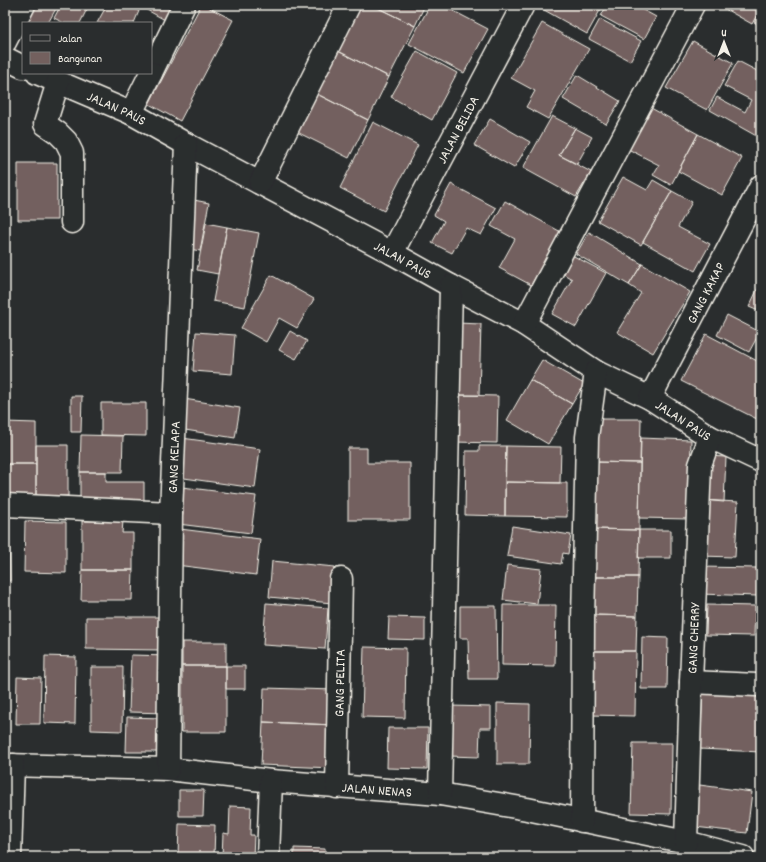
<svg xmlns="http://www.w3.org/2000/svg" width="766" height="862" viewBox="0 0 766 862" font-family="Dekko,sans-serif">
	<rect width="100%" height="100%" fill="#2a2d2e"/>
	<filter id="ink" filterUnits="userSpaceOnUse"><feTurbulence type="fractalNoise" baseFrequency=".025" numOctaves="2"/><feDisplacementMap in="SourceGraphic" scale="8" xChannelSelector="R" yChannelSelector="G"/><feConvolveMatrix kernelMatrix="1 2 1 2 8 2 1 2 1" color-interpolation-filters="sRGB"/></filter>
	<g filter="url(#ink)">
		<path fill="#73605e" stroke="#f4f1e8" d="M 32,5 L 58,5 L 48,23 L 23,23 Z
			M 61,5 L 89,5 L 80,23 L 64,23 L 54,18 Z
			M 107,5 L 127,5 L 139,11 L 134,23 L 97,23 Z
			M 138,5 L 174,5 L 165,20 Z
			M 201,5 L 204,5 L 233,20 L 180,121 L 149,104 Z
			M 359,5 L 372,5 L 415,26 L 389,77 L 336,50 Z
			M 372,5 L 425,5 L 415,26 Z
			M 430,5 L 442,5 L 488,29 L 464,73 L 409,44 Z
			M 537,5 L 603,5 L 587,34 L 537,6 Z
			M 607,5 L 634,5 L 656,17 L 644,39 L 601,16 Z
			M 718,5 L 761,5 L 761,7 L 752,24 Z
			M 761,11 L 761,26 L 754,22 Z
			M 600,19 L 641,41 L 630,61 L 589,39 Z
			M 542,23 L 589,49 L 548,119 L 526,107 L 535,91 L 511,78 Z
			M 693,41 L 733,63 L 707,110 L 666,88 Z
			M 336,50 L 389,77 L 368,120 L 315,93 Z
			M 417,51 L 457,73 L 432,120 L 391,97 Z
			M 738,61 L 761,73 L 761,136 L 760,138 L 710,110 L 717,97 L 745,112 L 751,100 L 724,86 Z
			M 577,75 L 620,101 L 606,124 L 563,99 Z
			M 315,93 L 368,120 L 349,158 L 295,131 Z
			M 651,108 L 698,134 L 671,185 L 653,175 L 659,165 L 628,149 Z
			M 552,116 L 575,128 L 559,155 L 591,172 L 576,197 L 523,168 Z
			M 490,119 L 530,142 L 514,168 L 474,145 Z
			M 373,122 L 418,145 L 384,211 L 340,188 Z
			M 575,128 L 592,137 L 577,164 L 559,155 Z
			M 698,134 L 742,158 L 722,195 L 678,171 Z
			M 18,163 L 57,163 L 57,220 L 18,220 Z
			M 623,177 L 647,190 L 653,180 L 672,191 L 641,245 L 598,221 Z
			M 451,184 L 496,208 L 481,235 L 466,228 L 452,253 L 432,243 L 444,221 L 434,215 Z
			M 672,191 L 692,202 L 678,227 L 710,244 L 695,271 L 643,242 Z
			M 194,200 L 209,203 L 200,251 L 185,248 Z
			M 505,201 L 561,232 L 531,285 L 499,268 L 515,239 L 491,226 Z
			M 206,223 L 227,227 L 218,274 L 197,270 Z
			M 227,227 L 259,233 L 245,307 L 213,301 Z
			M 589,232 L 642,264 L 629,285 L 576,254 Z
			M 570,254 L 606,273 L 576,327 L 552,314 L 572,279 L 560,272 Z
			M 642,264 L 690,292 L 653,353 L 617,332 L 641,293 L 629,285 Z
			M 271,275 L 314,299 L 297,328 L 279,318 L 266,342 L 241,328 Z
			M 759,286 L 761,287 L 761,312 L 749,307 Z
			M 727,315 L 760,332 L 749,352 L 717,335 Z
			M 457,323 L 481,324 L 479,395 L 455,395 Z
			M 290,331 L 307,341 L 296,359 L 279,350 Z
			M 196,332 L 235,335 L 232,374 L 193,371 Z
			M 706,334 L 761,363 L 761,411 L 757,419 L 681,381 Z
			M 542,360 L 584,384 L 572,404 L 530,380 Z
			M 530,380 L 572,404 L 548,444 L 507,420 Z
			M 455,395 L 498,396 L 497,443 L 454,442 Z
			M 71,396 L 82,396 L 81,432 L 71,432 Z
			M 184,399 L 240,408 L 235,438 L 179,429 Z
			M 101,403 L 146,403 L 146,436 L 101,435 Z
			M 595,419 L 641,419 L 640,463 L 595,462 Z
			M 5,422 L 36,423 L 36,464 L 5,464 Z
			M 81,435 L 123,436 L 122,472 L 80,472 Z
			M 182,438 L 260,449 L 255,488 L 177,477 Z
			M 641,438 L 691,440 L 689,519 L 639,518 Z
			M 36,445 L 68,445 L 68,496 L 36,496 Z
			M 479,446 L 506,446 L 505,516 L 465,515 L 466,451 L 479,451 Z
			M 506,446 L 561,447 L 560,483 L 505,482 Z
			M 348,448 L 367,448 L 367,463 L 410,463 L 410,520 L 348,520 Z
			M 705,456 L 726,457 L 724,502 L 702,500 Z
			M 595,462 L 640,463 L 639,530 L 593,529 Z
			M 5,464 L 36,464 L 36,504 L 5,504 Z
			M 80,472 L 106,472 L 106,482 L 144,482 L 144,503 L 80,507 Z
			M 505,482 L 567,483 L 567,517 L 505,516 Z
			M 182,487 L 256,496 L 251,533 L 178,524 Z
			M 702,500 L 738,502 L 735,557 L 700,556 Z
			M 25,521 L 66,522 L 66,573 L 24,572 Z
			M 82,521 L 123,521 L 122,533 L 133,533 L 133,570 L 82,570 Z
			M 512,526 L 571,535 L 568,554 L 563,553 L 561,564 L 507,556 Z
			M 180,529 L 260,539 L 256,575 L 176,565 Z
			M 593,529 L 639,530 L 638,577 L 592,577 Z
			M 639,530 L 671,530 L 671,558 L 638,558 Z
			M 5,531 L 9,531 L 10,581 L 5,581 Z
			M 272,561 L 335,567 L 332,603 L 269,597 Z
			M 507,565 L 541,569 L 537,604 L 503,600 Z
			M 700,567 L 758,568 L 757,596 L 700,594 Z
			M 82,570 L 133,570 L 132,600 L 81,600 Z
			M 592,577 L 638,577 L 637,616 L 592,615 Z
			M 266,603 L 328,608 L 325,649 L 263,645 Z
			M 503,605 L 556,605 L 555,666 L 502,665 Z
			M 707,605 L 755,606 L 754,636 L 706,635 Z
			M 460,606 L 496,606 L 497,679 L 469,679 L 468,638 L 460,638 Z
			M 592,615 L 637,616 L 636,651 L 591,651 Z
			M 86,617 L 164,617 L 164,650 L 86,649 Z
			M 389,617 L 425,618 L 425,640 L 388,639 Z
			M 642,637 L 668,638 L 667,689 L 641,689 Z
			M 182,642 L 226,642 L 226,666 L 182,666 Z
			M 364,647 L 406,648 L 405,718 L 362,717 Z
			M 591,651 L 636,651 L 635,716 L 590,715 Z
			M 131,655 L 169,656 L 167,713 L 129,712 Z
			M 45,656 L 76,657 L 75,724 L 44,723 Z
			M 182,666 L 226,666 L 226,732 L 182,732 Z
			M 226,666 L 245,666 L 245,689 L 226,689 Z
			M 91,667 L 123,667 L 122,731 L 91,730 Z
			M 17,677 L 41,678 L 40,724 L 16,724 Z
			M 264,688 L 335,690 L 334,725 L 263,722 Z
			M 703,688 L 761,691 L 761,752 L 700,749 Z
			M 497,703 L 530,704 L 529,764 L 497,764 Z
			M 450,706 L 491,707 L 491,728 L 480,728 L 479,757 L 449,756 Z
			M 127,717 L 163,718 L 163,752 L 126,752 Z
			M 263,722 L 334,725 L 332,768 L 261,765 Z
			M 388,728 L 428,728 L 427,769 L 387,768 Z
			M 633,743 L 672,743 L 671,814 L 631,813 Z
			M 692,784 L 752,792 L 747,833 L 686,826 Z
			M 179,790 L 204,790 L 203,816 L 179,816 Z
			M 230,806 L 251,807 L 250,835 L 254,835 L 253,857 L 222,857 L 223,833 L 229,834 Z
			M 179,824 L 215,825 L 214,857 L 178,857 Z
			M 294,848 L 325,849 L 325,857 L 294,857 Z"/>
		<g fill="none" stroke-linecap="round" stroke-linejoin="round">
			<g stroke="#f4f1e8" stroke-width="25">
				<g id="minor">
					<path d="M 5,42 L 24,5"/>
					<path d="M 5,58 L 23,67"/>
					<path id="s1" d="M 37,73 L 131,113 L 186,144 L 392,253 L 451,286 L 524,324 L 596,372 L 650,398 L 710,437 L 761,461"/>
					<path d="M 151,73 L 184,5"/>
					<path d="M 58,82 L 45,124 L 58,133 L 66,141 L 72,153 L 72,222"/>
					<path d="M 131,113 L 151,73"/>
					<path d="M 260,183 L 349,5"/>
					<path id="s2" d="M 392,253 L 523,5"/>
					<path d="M 524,324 L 693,5"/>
					<path id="s3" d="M 650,398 L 761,186"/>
					<path d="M 5,505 L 171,513"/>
					<path d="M 691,682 L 757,685"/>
					<path id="s4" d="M 5,765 L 168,769 L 271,781 L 440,794 L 527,809 L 686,842 L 743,857"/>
					<path id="s5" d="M 168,769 L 171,513 L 186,144"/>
					<path id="s6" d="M 337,787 L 341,579"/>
					<path d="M 440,794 L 451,286"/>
					<path d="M 582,821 L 583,620 L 587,437 L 596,372"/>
					<path id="s7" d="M 686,842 L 691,682 L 700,465 L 710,437"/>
					<path d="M 10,857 L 13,765"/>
					<path d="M 268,857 L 271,781"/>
				</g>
			</g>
			<use href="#minor" stroke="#2a2d2e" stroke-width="22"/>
		</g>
	</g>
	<g text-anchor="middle" stroke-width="3" stroke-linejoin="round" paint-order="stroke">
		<g font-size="14" fill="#f4f1e8" stroke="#2a2d2e">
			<text dy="5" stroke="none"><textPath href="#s1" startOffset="87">JALAN PAUS</textPath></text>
			<text dy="5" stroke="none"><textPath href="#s2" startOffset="140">JALAN BELIDA</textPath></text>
			<text dy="5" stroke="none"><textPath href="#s1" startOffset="411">JALAN PAUS</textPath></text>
			<text dy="5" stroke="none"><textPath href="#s3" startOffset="119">GANG KAKAP</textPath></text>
			<text dy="5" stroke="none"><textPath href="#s1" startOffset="735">JALAN PAUS</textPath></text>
			<text dy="5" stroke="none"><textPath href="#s5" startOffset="312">GANG KELAPA</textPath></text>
			<text dy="5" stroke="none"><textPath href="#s7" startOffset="204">GANG CHERRY</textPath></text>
			<text dy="5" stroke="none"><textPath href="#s6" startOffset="104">GANG PELITA</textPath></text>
			<text dy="5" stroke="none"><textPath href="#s4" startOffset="373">JALAN NENAS</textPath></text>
		</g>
	</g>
	<rect width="766" height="862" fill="none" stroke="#2a2d2e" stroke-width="20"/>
	<rect x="10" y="10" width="746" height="842" fill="none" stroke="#f4f1e8" stroke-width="1.5" filter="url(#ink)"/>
	<rect x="22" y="22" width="130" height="52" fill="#2a2d2e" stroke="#7b7b78"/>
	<rect x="30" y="35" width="20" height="6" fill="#2a2d2e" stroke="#7b7b78"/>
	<text x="58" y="42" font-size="12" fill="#f4f1e8">Jalan</text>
	<rect x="30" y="52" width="20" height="12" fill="#73605e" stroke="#7b7b78"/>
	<text x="58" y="62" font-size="12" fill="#f4f1e8">Bangunan</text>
	<g transform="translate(724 42)" stroke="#2a2d2e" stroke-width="3" paint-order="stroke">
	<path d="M0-3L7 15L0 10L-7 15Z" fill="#f4f1e8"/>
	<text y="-6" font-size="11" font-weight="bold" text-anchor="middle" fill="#f4f1e8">U</text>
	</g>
</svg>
